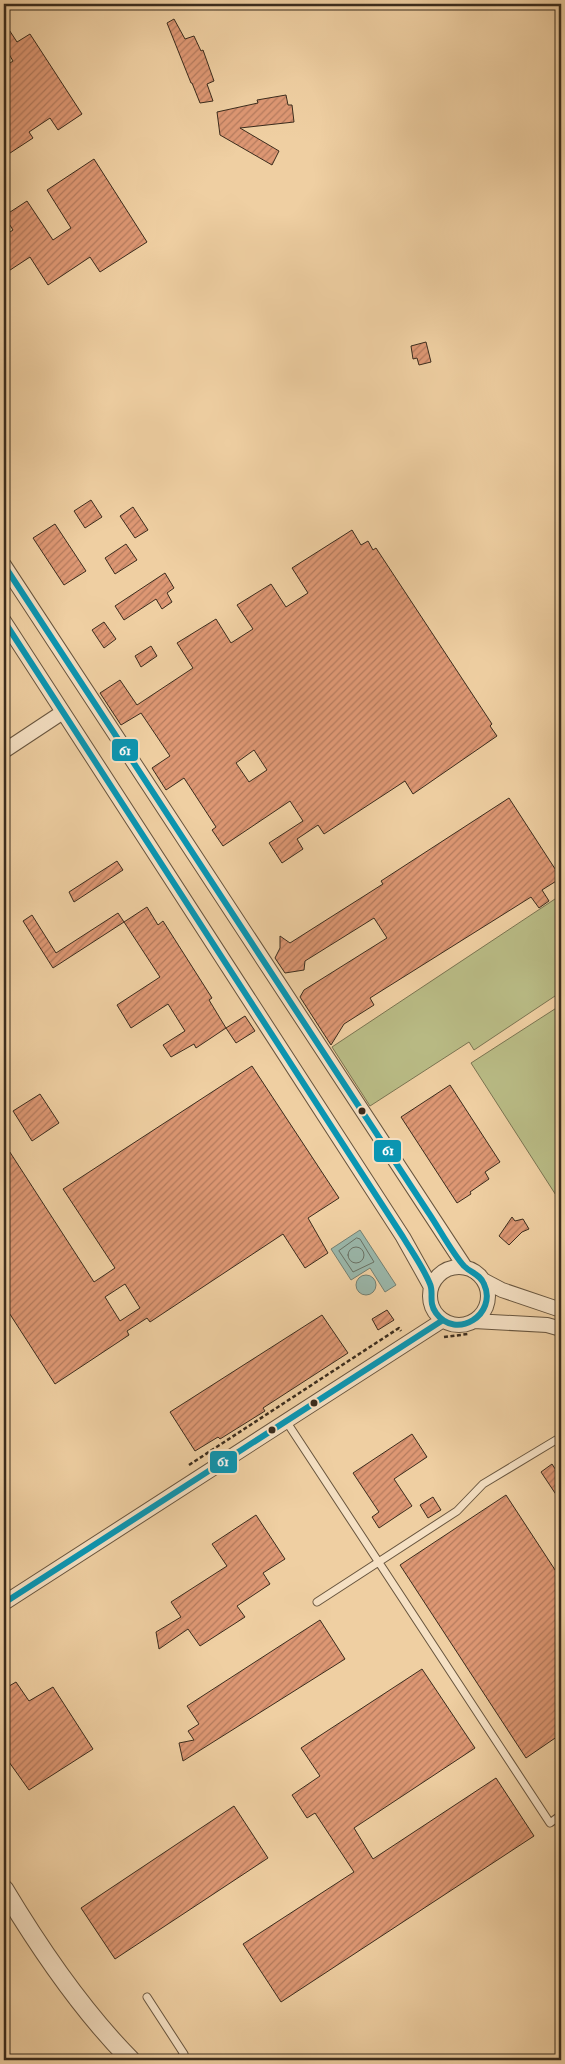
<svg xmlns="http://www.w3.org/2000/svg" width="565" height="2064" viewBox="0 0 565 2064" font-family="'IM FELL Double Pica',serif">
	<defs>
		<pattern id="building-hatch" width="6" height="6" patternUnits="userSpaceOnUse" patternTransform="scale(1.25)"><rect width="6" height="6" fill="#dd9773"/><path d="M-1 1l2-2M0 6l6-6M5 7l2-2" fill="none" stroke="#b47b5e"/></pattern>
	</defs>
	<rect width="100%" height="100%" fill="#efcfa2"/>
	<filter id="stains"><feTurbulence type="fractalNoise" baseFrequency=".004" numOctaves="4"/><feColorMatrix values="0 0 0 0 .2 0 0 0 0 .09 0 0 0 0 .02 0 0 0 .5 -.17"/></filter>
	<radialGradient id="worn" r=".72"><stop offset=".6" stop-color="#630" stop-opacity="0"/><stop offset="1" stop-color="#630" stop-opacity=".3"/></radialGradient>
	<path fill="#b9bb85" stroke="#7a7451" d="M 561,895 L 561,992 L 474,1050 L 469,1042 L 370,1106 L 332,1047 Z
		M 561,1005 L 561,1203 L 471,1063 Z"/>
	<path fill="#9ab6a9" stroke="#747f71" d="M 360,1230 L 396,1285 L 385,1292 L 370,1268 L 351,1280 L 331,1249 Z
		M356 1285a10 10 0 1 1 20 0a10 10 0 1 1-20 0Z"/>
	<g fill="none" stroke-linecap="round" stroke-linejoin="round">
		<path stroke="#6a7163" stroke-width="1" d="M 357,1238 L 360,1239 L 374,1262 L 353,1272 L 339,1251 Z
			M348 1255a8 8 0 1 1 16 0a8 8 0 1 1-16 0Z"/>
	</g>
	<path fill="url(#building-hatch)" stroke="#3b2c1d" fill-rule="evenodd" d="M 174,19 L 185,39 L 194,36 L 201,51 L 203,50 L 214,81 L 207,84 L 213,101 L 200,103 L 192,83 L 191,83 L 167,23 Z
		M 4,22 L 17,42 L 30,34 L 82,114 L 58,130 L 50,118 L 29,132 L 33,138 L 4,157 L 4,67 L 13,61 L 4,46 Z
		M 286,95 L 288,105 L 292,105 L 294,122 L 240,128 L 279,151 L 272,165 L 220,135 L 217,112 L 258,103 L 257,100 Z
		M 94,159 L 147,242 L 100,272 L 90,257 L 48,285 L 30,257 L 4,274 L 4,236 L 13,230 L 4,216 L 27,201 L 53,240 L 71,228 L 47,190 Z
		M 426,342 L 431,362 L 419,365 L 417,358 L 413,359 L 411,346 Z
		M 91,500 L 102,517 L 85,528 L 74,511 Z
		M 133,507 L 148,530 L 135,538 L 120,516 Z
		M 55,524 L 86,571 L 64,585 L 33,538 Z
		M 352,530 L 361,545 L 368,541 L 373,550 L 376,548 L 492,724 L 490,726 L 497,736 L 413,794 L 405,781 L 324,834 L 318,825 L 297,839 L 303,849 L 282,863 L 269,843 L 303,821 L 290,801 L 223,846 L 212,830 L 216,827 L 184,778 L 166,790 L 152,768 L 170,756 L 141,713 L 121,725 L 100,693 L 120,680 L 137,705 L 193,668 L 177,643 L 216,619 L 231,643 L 253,629 L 237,605 L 271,584 L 286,607 L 308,593 L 292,568 ZM 254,750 L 267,770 L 249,782 L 236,763 Z
		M 126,544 L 137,560 L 115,574 L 105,558 Z
		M 165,573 L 174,588 L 167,593 L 172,602 L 162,609 L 156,599 L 124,620 L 115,606 Z
		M 104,622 L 116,639 L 104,648 L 92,630 Z
		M 151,646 L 157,656 L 141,667 L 135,656 Z
		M 509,798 L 561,878 L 542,890 L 549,901 L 539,908 L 531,897 L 370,998 L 374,1005 L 344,1024 L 331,1045 L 300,997 L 304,990 L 387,938 L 374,918 L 305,961 L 304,970 L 285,973 L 275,958 L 280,948 L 280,936 L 290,943 L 383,884 L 381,881 Z
		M 117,861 L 123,870 L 74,902 L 69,892 Z
		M 147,907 L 158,925 L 163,921 L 212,998 L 209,1000 L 226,1028 L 196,1048 L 194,1044 L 171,1057 L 163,1045 L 185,1031 L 168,1004 L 131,1028 L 117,1005 L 160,977 L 124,922 Z
		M 118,913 L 124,922 L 53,968 L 23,921 L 32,915 L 56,953 Z
		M 245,1016 L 255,1031 L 236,1043 L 226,1028 Z
		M 252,1066 L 339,1198 L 308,1218 L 328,1253 L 305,1268 L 283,1234 L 150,1322 L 147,1318 L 127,1331 L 129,1335 L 55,1384 L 4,1305 L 4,1143 L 94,1282 L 115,1268 L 63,1189 ZM 125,1284 L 140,1308 L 120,1321 L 105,1297 Z
		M 450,1085 L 500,1162 L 485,1172 L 489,1179 L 470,1192 L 471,1194 L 457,1203 L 401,1117 Z
		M 40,1094 L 59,1123 L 32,1141 L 13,1111 Z
		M 512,1217 L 515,1221 L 523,1219 L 529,1229 L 522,1232 L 509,1245 L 499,1236 Z
		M 387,1310 L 394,1320 L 378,1330 L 372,1319 Z
		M 322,1315 L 348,1353 L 263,1408 L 265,1411 L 220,1439 L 218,1437 L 195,1451 L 170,1412 Z
		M 412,1434 L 427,1457 L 394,1479 L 412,1506 L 379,1528 L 372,1517 L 379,1512 L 353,1473 Z
		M 552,1464 L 561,1478 L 561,1502 L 541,1472 Z
		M 506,1495 L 561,1579 L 561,1734 L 526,1758 L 400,1565 Z
		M 433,1497 L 441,1510 L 428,1518 L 420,1505 Z
		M 256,1515 L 285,1559 L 263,1573 L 270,1584 L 237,1606 L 245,1617 L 200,1646 L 188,1629 L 159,1649 L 156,1632 L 181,1617 L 171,1602 L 227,1566 L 212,1544 Z
		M 320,1620 L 345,1659 L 183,1761 L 179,1743 L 194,1740 L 188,1731 L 199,1724 L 187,1706 Z
		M 422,1669 L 475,1748 L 354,1828 L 373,1859 L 496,1778 L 534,1836 L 281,2002 L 243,1944 L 354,1872 L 315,1813 L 307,1818 L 292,1795 L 320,1776 L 301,1748 Z
		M 16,1682 L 29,1701 L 53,1687 L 93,1749 L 29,1790 L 4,1755 L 4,1689 Z
		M 234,1806 L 268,1858 L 115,1959 L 81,1908 Z"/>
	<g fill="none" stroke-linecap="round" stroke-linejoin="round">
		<g stroke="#68553e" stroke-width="9">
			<path id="service" d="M 286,1421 L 550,1823 L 561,1815
				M 317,1602 L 457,1511 L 483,1484 L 561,1437
				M 147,1997 L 184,2054 L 178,2060"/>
		</g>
		<g stroke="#68553e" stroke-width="16">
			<path id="minor" d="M 4,565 L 465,1267
				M 4,621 L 403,1237 L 431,1287
				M 4,751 L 63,712
				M430 1296a29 29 0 1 1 58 0a29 29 0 1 1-58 0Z
				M 483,1280 L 502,1290 L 561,1310
				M 474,1321 L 547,1325 L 561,1329
				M 4,1603 L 443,1320"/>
		</g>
		<g stroke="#68553e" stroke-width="20">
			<path id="tertiary" d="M 4,1889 C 40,1949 81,2010 131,2060"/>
		</g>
		<path stroke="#3b2c1d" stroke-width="2.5" stroke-dasharray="4 2.5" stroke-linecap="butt" d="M 444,1337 L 468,1334
			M 189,1465 L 399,1328 L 401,1331"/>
		<use href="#service" stroke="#f5e0c3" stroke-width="7"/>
		<use href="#minor" stroke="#f5e0c3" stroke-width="14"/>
		<use href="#tertiary" stroke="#f5e0c3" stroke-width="18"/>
		<g stroke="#f5e0c3" stroke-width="10">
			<path id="bus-1" d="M 4,565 L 428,1212 C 439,1228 452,1253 464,1266 C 471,1273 480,1274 484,1284 C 498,1314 456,1341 436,1313 C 428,1302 434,1293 430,1284 C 423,1267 412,1252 403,1237 L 4,621
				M 4,1603 L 443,1320"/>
		</g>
		<use href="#bus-1" stroke="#0996b3" stroke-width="6"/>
	</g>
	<g fill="#3b2c1d" stroke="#f5e0c3" stroke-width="2">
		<circle cx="362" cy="1111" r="4.5"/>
		<circle cx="314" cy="1403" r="4.5"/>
		<circle cx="272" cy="1430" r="4.5"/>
	</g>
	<g stroke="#f5e0c3" stroke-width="2">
		<rect x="111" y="738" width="28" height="24" rx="5" fill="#0996b3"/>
		<rect x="373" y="1139" width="29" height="24" rx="5" fill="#0996b3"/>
		<rect x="209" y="1450" width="29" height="24" rx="5" fill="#0996b3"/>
	</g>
	<g font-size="14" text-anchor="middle" font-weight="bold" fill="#fff">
		<text x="125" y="755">61</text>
		<text x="388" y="1155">61</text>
		<text x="223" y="1466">61</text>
	</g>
	<rect width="565" height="2064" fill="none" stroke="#efcfa2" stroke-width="20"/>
	<rect x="5" y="5" width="555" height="2054" fill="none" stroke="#3b2c1d" stroke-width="2.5"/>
	<rect x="10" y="10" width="545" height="2044" fill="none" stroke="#3b2c1d"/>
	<rect width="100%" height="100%" filter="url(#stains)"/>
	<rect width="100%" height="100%" fill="url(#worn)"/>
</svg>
